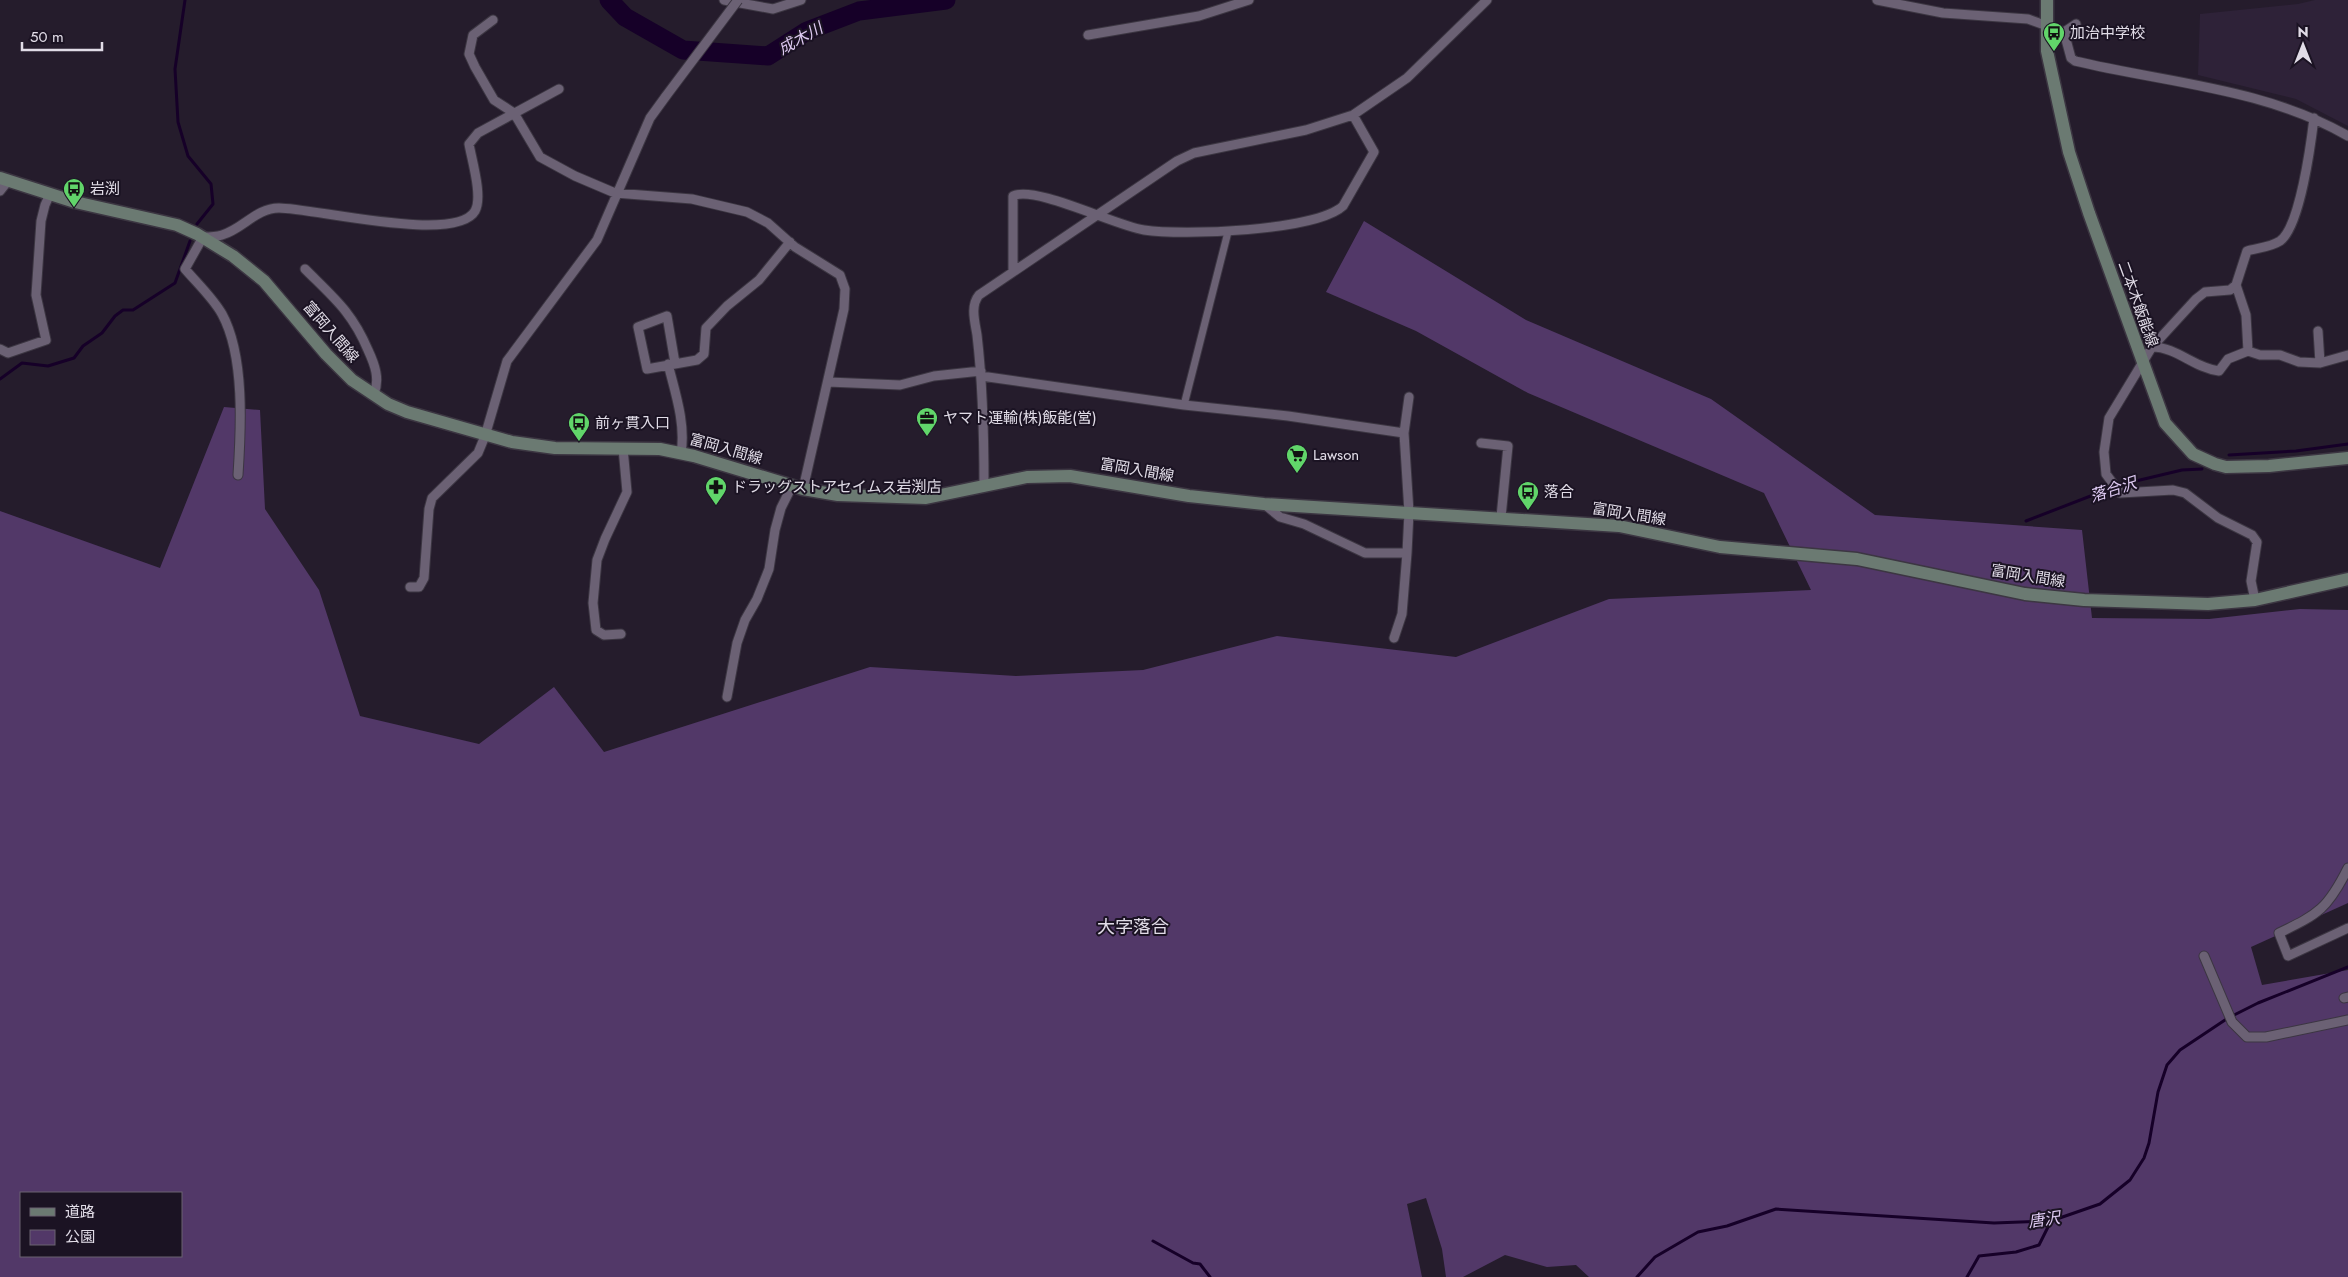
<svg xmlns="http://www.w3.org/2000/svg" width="2348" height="1277" viewBox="0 0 2348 1277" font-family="Jost,'Noto Sans JP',sans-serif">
	<rect width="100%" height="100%" fill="#251c2c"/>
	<path fill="#2e2238" d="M 2315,0 L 2348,0 L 2348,126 L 2296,99 L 2198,75 L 2200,14 L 2298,4 Z"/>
	<path fill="#523868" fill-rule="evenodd" d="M 1364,221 L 1526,320 L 1711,399 L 1875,515 L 2082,530 L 2092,618 L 2209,619 L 2300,609 L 2348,610 L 2348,903 L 2251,947 L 2262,985 L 2348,970 L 2348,1277 L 1589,1277 L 1576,1265 L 1547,1267 L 1505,1255 L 1463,1277 L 1446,1277 L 1442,1249 L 1426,1198 L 1407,1204 L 1422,1277 L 0,1277 L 0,511 L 160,568 L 224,407 L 260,410 L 265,509 L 319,590 L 360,716 L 479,744 L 554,687 L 604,752 L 870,667 L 1016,676 L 1143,670 L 1277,636 L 1456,657 L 1609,599 L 1811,590 L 1764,493 L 1528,393 L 1416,331 L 1326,292 ZM 21,1193 L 181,1193 L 181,1256 L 21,1256 Z"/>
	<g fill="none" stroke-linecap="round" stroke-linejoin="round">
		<path stroke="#160028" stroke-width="3" d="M 185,0 L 175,69 L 178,122 L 188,156 L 211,184 L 213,204 L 197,224
			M 0,379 L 22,363 L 48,366 L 74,358 L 83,346 L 102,333 L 115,316 L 123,310 L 133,310 L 175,283 L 190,241
			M 2229,455 L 2296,451 L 2348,444
			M 2026,521 L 2119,485 L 2182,470 L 2202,469
			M 1153,1241 L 1193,1263 L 1200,1264 L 1210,1277
			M 1637,1277 L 1655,1257 L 1698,1232 L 1727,1226 L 1776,1209 L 1994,1223 L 2051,1221 L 2100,1204 L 2130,1180 L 2144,1158 L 2149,1143 L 2158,1092 L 2167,1065 L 2180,1050 L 2228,1018 L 2258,1003 L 2348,967
			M 1967,1277 L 1979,1256 L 2016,1252 L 2039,1245 L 2051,1221"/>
		<path stroke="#160028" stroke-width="19" d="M 609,0 L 625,17 L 683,50 L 768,56 L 807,31 L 859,11 L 946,0"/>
		<g stroke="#3c3642" stroke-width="9">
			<path id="pedestrian" d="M 1184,405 L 1228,232"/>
		</g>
		<g stroke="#3c3642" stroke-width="11">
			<path id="minor" d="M 724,0 L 773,9 L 801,0
				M 1877,0 L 1943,13 L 2028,19 L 2064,32 L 2071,58 L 2075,61 C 2167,83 2264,88 2348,136
				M 493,20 L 473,35 L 469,54 L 475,67 L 494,100 L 514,113 L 540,157 L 575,176 L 615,193 L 692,199 L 747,212 L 768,223 L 795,247 L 840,275 L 845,289 L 844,309 L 803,489
				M 2064,32 L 2076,24
				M 1088,35 L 1199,16 L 1249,0
				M 0,191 L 8,181
				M 305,269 C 334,298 352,312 368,350 C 375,365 380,379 374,394
				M 1013,270 L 1013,196 C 1035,185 1116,226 1144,230 C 1182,236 1316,231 1343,206 L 1374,152 L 1353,115
				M 2236,285 L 2246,315 L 2248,351
				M 2318,331 L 2320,363
				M 2152,347 L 2196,299 L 2205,292 L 2230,290 L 2236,285 L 2247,251 C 2258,248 2271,247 2280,241 C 2300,227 2311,143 2314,118
				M 0,349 L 8,353 L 46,340 L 36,295 L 41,221 L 45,205 L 50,194
				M 675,363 L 667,316 L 638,327 L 647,369 L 697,360 L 704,354 L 706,328 L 727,306 L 759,280 L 790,242
				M 668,364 C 675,392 686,424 681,453
				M 981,376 L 1184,405 L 1288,416 L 1404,433
				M 828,382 L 900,385 L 934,376 L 981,371
				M 1481,443 L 1508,446 L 1501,517
				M 238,475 C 241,429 245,356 222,314 C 213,298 197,283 185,269 L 203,237 C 209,237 216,237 222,235 C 243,229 256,208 279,208 C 313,208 456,244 475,211 C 483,197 472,161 469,144 L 478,133 L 559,89
				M 984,486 C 984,436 983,386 977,335 C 975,322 970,306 979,295 L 1177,161 L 1194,153 L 1306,130 L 1353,115 L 1407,78 L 1487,0
				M 1264,504 L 1280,517 L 1304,524 L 1365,553 L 1407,553
				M 410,587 L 419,587 L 424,578 L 429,509 L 432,498 L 478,453 L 485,436 L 507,361 L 597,240 L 650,118 L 666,96
				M 2255,600 L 2251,581 L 2257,542 L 2252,535 L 2218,518 L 2185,493 L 2173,490 L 2120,493 L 2106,474 L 2104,452 L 2109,418 L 2152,347 C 2177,347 2194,368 2219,371 L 2228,359 L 2248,351 L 2260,355 L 2280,355 L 2299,362 L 2320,363 L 2348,355
				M 621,634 L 604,635 L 596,630 L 593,603 L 597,560 L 605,539 L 627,492 L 623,448
				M 1394,638 L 1402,614 L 1407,553 L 1409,512 L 1404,433 L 1409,397
				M 727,697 L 737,643 L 745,620 L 757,599 L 769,569 L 775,530 L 781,508 L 792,486
				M 2348,868 C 2328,908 2319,914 2279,933 L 2288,956 L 2348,928
				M 2204,956 L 2232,1022 L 2247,1037 L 2266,1037 L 2348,1020
				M 2344,998 L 2348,997"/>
		</g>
		<g stroke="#3c3642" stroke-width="15">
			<path id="secondary" d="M 2047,0 L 2047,51 L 2069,152 L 2089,213 L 2165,423 L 2193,454 L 2215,464 L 2226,467 L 2269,466 L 2348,458
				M 0,178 L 75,202 L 177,225 L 197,234 L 233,256 L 264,281 L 326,354 L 352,380 L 388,404 L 407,412 L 512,442 L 555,448 L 660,449 L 694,456 L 803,489 L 838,495 L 926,498 L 1027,477 L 1070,476 L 1189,496 L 1264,504 L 1619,526 L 1720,547 L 1857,559 L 2025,594 L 2084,600 L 2208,604 L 2231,602 L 2255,600 L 2348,579"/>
		</g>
		<use href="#pedestrian" stroke="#6b6174" stroke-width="7"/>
		<use href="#minor" stroke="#6b6174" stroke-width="9"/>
		<use href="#secondary" stroke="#6b7a72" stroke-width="12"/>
		<g stroke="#3c3642" stroke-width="11" stroke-linecap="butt">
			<path id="minor-bridge" d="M 666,96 L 738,0"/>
		</g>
		<use href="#minor-bridge" stroke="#6b6174" stroke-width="9"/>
	</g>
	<defs>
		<g id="bus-pin" transform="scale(1.125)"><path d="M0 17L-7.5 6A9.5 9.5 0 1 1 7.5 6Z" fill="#61d56a" stroke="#1b1323"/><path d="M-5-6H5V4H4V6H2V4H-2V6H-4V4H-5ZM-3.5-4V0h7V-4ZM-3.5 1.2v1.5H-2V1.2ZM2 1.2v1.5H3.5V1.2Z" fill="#111"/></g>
		<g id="office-pin" transform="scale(1.125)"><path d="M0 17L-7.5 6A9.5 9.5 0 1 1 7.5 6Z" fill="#61d56a" stroke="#1b1323"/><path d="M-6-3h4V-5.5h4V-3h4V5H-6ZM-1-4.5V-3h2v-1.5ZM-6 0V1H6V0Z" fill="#111"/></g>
		<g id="supermarket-pin" transform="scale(1.125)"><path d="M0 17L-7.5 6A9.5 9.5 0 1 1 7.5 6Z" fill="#61d56a" stroke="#1b1323"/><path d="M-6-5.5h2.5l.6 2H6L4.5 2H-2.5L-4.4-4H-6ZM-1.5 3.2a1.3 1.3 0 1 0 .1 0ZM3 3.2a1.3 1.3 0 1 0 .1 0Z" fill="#111"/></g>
		<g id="pharmacy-pin" transform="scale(1.125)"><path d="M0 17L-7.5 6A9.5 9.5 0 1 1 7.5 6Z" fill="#61d56a" stroke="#1b1323"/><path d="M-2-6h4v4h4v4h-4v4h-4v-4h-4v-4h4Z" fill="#111"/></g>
	</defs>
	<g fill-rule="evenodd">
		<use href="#bus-pin" x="2054" y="33"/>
		<use href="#bus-pin" x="74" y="189"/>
		<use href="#office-pin" x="927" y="418"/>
		<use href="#bus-pin" x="579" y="423"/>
		<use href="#supermarket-pin" x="1297" y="455"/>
		<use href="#pharmacy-pin" x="716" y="487"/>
		<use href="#bus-pin" x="1528" y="492"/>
	</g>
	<g text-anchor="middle" stroke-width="4" stroke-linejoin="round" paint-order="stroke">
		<g font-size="15" fill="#e1dce7" stroke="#1b1323" text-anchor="start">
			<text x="2070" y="38">加治中学校</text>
			<text x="90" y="194">岩渕</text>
			<text x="943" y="423">ヤマト運輸(株)飯能(営)</text>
			<text x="595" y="428">前ヶ貫入口</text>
			<text x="1313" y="460">Lawson</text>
			<text x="732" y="492">ドラッグストアセイムス岩渕店</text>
			<text x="1544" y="497">落合</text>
		</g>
		<g font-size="15" fill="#e1dce7" stroke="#1b1323">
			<text transform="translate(2138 304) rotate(70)" y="5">二本木飯能線</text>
			<text transform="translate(331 332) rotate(49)" y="5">富岡入間線</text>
			<text transform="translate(726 449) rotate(16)" y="5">富岡入間線</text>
			<text transform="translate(1137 470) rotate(10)" y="5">富岡入間線</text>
			<text transform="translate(1629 514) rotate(9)" y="5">富岡入間線</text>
			<text transform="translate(2028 576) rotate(9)" y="5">富岡入間線</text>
		</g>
		<g font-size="16" font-style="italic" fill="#decaf2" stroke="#1b1323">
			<text transform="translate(800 38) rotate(-29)" y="6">成木川</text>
			<text transform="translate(2113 489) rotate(-18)" y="6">落合沢</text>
			<text transform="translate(2044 1219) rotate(-8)" y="6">唐沢</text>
		</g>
		<g font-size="18" fill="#e1dce7" stroke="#1b1323">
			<text x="1133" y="933">大字落合</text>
		</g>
	</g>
	<rect x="20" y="1192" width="162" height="65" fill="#1b1323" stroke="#6a6371"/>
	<rect x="30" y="1208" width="25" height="8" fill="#6b7a72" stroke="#6a6371"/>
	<text x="65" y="1217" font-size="15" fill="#e1dce7">道路</text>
	<rect x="30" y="1230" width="25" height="15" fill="#523868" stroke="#6a6371"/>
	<text x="65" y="1242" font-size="15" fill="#e1dce7">公園</text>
	<g transform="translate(2303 45)" stroke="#1b1323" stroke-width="4" paint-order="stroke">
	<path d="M0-4L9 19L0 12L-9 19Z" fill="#e1dce7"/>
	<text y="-8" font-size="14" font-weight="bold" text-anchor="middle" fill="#e1dce7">N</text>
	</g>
	<path d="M22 42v8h80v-8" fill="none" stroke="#e1dce7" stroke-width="2.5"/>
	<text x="30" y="42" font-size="15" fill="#e1dce7" stroke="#1b1323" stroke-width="4" paint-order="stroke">50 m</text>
</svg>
